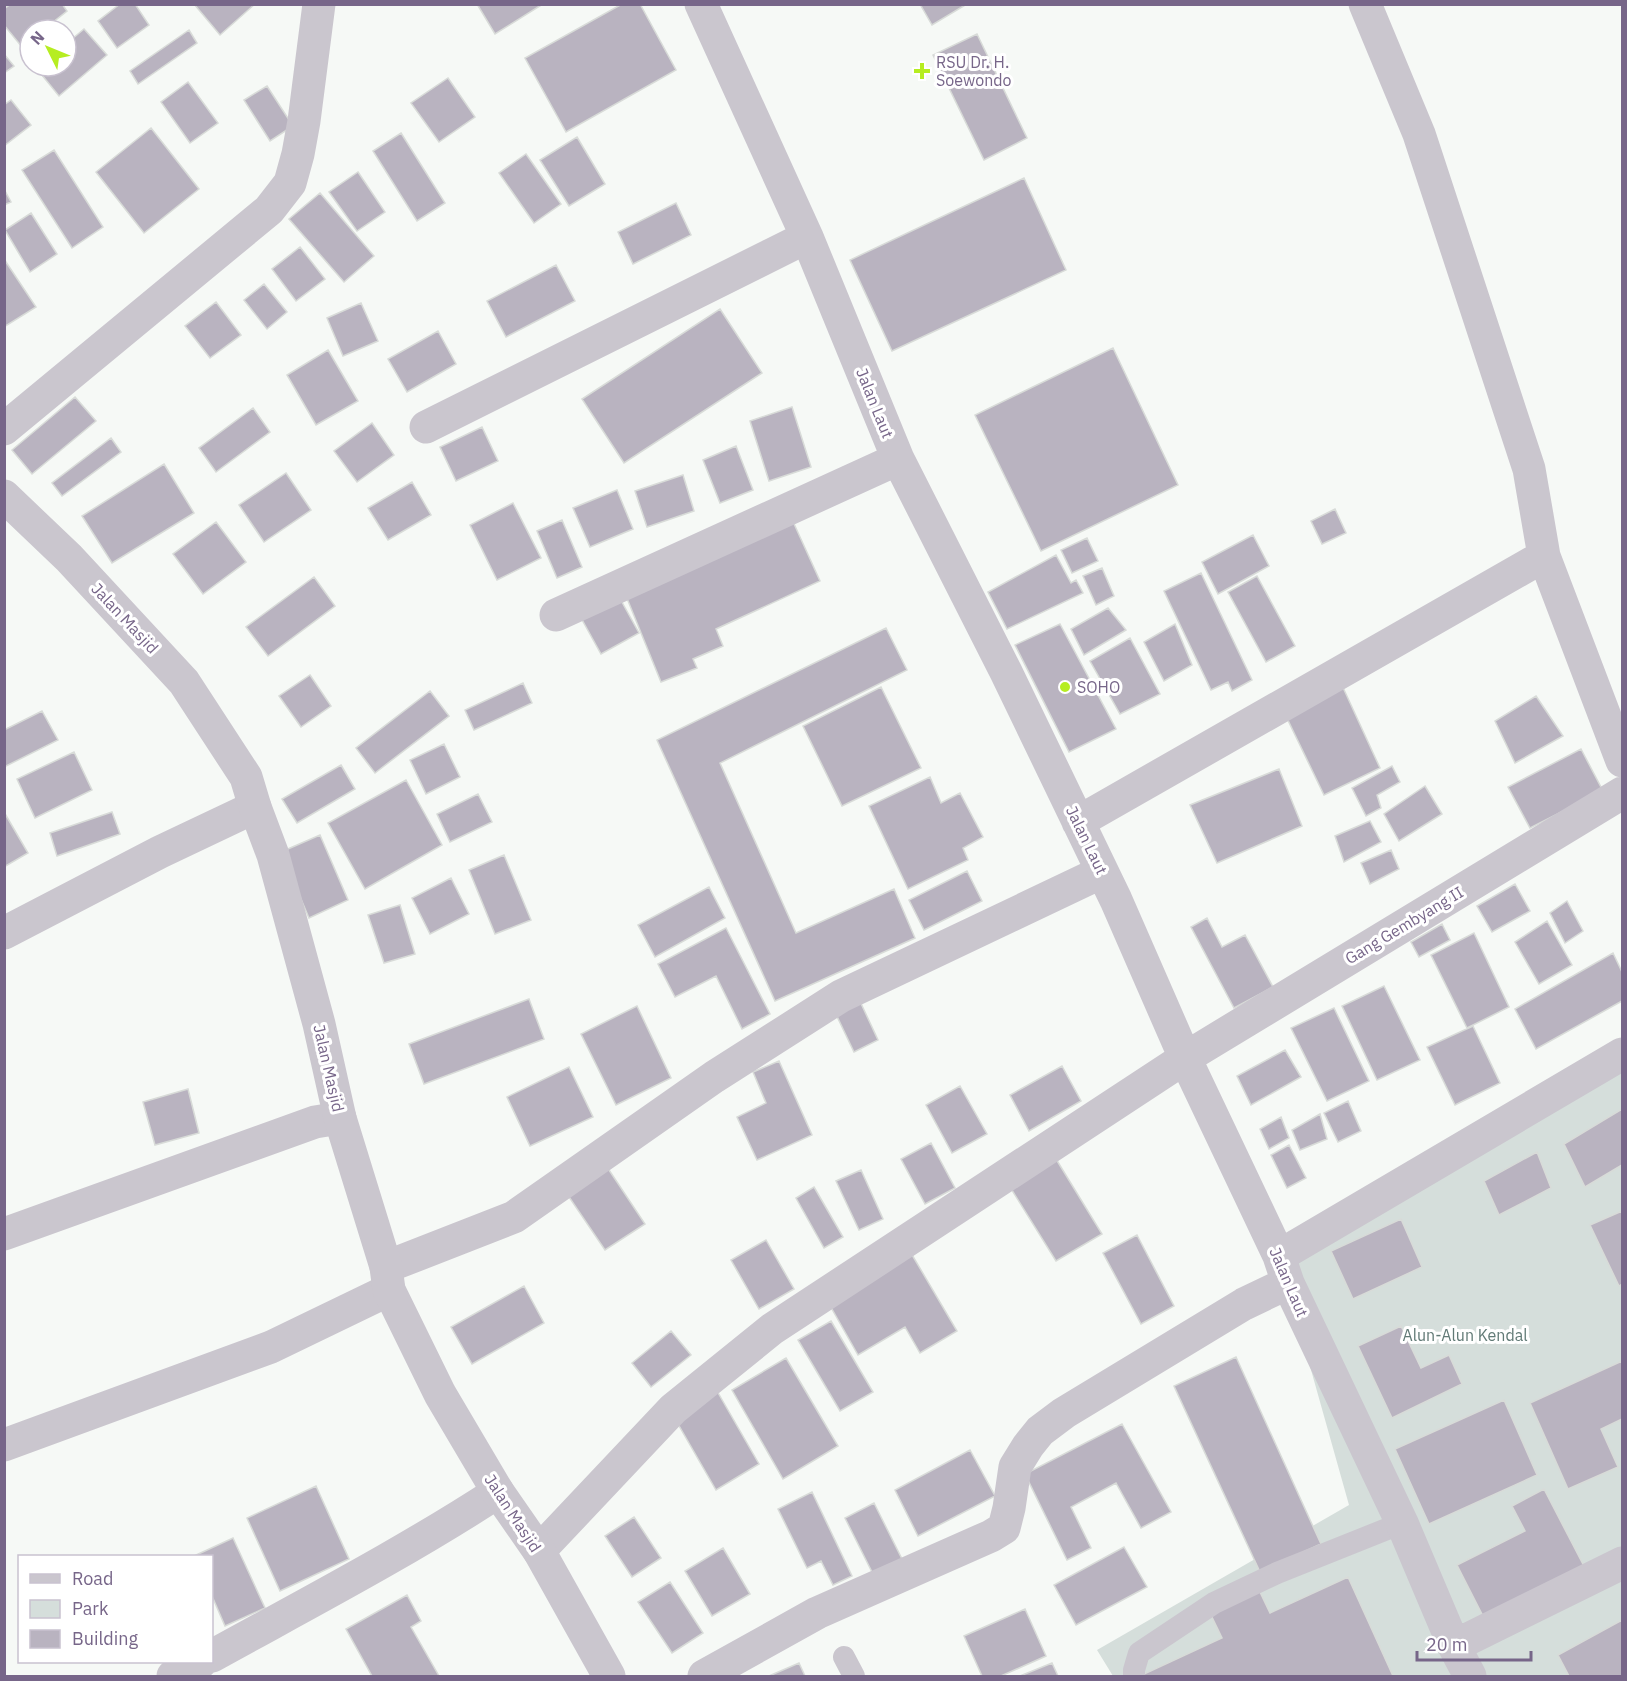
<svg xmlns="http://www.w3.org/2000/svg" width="1627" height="1681" viewBox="0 0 1627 1681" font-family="'IBM Plex Sans',sans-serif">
	<rect width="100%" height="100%" fill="#f6f9f6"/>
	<path fill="#d5dedb" d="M 1622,1068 L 1622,1676 L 1113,1676 L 1097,1650 L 1349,1505 L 1279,1256 Z"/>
	<path fill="#b9b3c0" stroke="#d8dbd8" stroke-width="1.5" d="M 11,4 L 62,4 L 67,11 L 43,30 L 30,30 L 30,41 L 22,47 L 4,25 L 4,9 Z
		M 120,4 L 135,4 L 149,25 L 117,48 L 98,21 Z
		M 194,4 L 255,4 L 220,35 Z
		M 477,4 L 543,4 L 495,34 Z
		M 622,4 L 640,4 L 676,70 L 566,132 L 525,58 Z
		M 920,4 L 967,4 L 932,25 Z
		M 84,29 L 107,55 L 59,96 L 37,69 L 40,66 L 66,66 L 66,44 Z
		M 189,30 L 197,43 L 138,84 L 130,71 Z
		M 977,34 L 1027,138 L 984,160 L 933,55 Z
		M 4,54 L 14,66 L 4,73 Z
		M 448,78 L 475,117 L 439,142 L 411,103 Z
		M 188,82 L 218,123 L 190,143 L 161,102 Z
		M 267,86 L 293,126 L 270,141 L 244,100 Z
		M 11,100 L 31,125 L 4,146 L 4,105 Z
		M 151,128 L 199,189 L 144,233 L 96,172 Z
		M 401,133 L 445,203 L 417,221 L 373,151 Z
		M 577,137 L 605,184 L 569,206 L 540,160 Z
		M 54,150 L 103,227 L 72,248 L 22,170 Z
		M 526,154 L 561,204 L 534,223 L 499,173 Z
		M 358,172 L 385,212 L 357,231 L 329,192 Z
		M 1024,178 L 1066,270 L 892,351 L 850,260 Z
		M 4,189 L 11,202 L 4,205 Z
		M 320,193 L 374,256 L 344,282 L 289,219 Z
		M 676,203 L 691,235 L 633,264 L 618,232 Z
		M 31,213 L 57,254 L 30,272 L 5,230 Z
		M 300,247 L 325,279 L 296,301 L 272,269 Z
		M 4,259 L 36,307 L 4,327 Z
		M 556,265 L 575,301 L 506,337 L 487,301 Z
		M 264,284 L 287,312 L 267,329 L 244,300 Z
		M 216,302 L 241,335 L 210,358 L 185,326 Z
		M 361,303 L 378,341 L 343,356 L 327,318 Z
		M 720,309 L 762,373 L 624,463 L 582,399 Z
		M 438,331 L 456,364 L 407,392 L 388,359 Z
		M 1113,348 L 1178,485 L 1041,551 L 975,415 Z
		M 328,350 L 358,401 L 316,425 L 287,375 Z
		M 75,397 L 96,421 L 32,474 L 12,450 Z
		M 792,407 L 811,467 L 769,481 L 750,421 Z
		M 253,408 L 270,432 L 216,472 L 199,448 Z
		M 372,423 L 394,455 L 357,482 L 334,451 Z
		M 482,427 L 498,461 L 456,481 L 440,447 Z
		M 111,438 L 121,452 L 62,496 L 52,483 Z
		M 736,446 L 753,490 L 720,503 L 703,460 Z
		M 164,464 L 194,513 L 112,563 L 82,516 Z
		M 286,473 L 311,510 L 264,542 L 239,505 Z
		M 683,475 L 694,511 L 647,527 L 635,491 Z
		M 412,482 L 431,515 L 388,540 L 368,508 Z
		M 617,490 L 633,529 L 590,547 L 573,508 Z
		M 513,503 L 541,558 L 497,580 L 470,525 Z
		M 1335,509 L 1346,533 L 1322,544 L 1311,521 Z
		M 790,515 L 820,581 L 716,629 L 723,646 L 693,659 L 697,668 L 661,682 L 624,591 Z
		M 562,520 L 582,567 L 557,578 L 537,531 Z
		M 216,522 L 246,562 L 203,594 L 173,554 Z
		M 1253,535 L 1269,566 L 1218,594 L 1202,562 Z
		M 1087,538 L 1098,561 L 1072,573 L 1061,550 Z
		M 1056,555 L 1071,583 L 1076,580 L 1083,593 L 1007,629 L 988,592 Z
		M 1102,568 L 1114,596 L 1096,605 L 1083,576 Z
		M 1201,573 L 1252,680 L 1232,691 L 1228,682 L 1211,690 L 1164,591 Z
		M 1257,576 L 1295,646 L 1266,662 L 1228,592 Z
		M 314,577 L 335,606 L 268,656 L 246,627 Z
		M 618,595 L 639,633 L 601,654 L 580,616 Z
		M 1108,608 L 1126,630 L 1084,655 L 1071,629 Z
		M 1060,624 L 1116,729 L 1069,752 L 1015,645 Z
		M 1175,624 L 1192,665 L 1164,681 L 1144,642 Z
		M 886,628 L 907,670 L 720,763 L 796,933 L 894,889 L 915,938 L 775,1001 L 657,740 Z
		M 1130,638 L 1160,694 L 1120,714 L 1090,661 Z
		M 310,675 L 331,706 L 301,727 L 279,696 Z
		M 1340,681 L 1380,768 L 1324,795 L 1284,712 Z
		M 523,683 L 532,703 L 474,730 L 465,710 Z
		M 881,687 L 921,768 L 842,806 L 803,726 Z
		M 430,691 L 449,716 L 375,773 L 356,748 Z
		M 1536,696 L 1563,736 L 1515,763 L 1495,721 Z
		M 42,711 L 58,740 L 4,767 L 4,730 Z
		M 444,744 L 460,777 L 426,794 L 410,760 Z
		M 1581,749 L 1603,791 L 1530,828 L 1508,787 Z
		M 74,752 L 92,790 L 35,818 L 17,779 Z
		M 341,765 L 355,789 L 297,823 L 282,799 Z
		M 1392,766 L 1400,782 L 1377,795 L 1381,808 L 1366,816 L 1352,788 Z
		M 1279,769 L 1302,826 L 1217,863 L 1190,805 Z
		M 930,777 L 941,803 L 960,793 L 983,837 L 963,848 L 968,860 L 908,889 L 869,806 Z
		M 406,780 L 442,845 L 365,889 L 328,823 Z
		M 1425,786 L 1442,814 L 1399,841 L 1384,814 Z
		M 478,794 L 492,822 L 450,842 L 437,814 Z
		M 4,812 L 28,853 L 4,867 Z
		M 112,812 L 120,834 L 57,856 L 50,833 Z
		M 1370,821 L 1381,842 L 1344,862 L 1335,836 Z
		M 320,835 L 348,900 L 309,918 L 281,852 Z
		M 1391,850 L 1399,869 L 1370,884 L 1361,863 Z
		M 504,855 L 531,920 L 495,934 L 469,870 Z
		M 967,871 L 982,901 L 924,930 L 909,900 Z
		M 451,878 L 469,914 L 430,934 L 412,898 Z
		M 1515,884 L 1530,911 L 1492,932 L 1477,906 Z
		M 709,887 L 725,918 L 655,957 L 638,925 Z
		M 1567,901 L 1583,931 L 1565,943 L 1550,913 Z
		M 400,905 L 415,954 L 384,963 L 368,915 Z
		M 1207,918 L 1222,947 L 1245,935 L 1273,987 L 1234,1008 L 1191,927 Z
		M 1547,921 L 1572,965 L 1539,984 L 1515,942 Z
		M 1442,924 L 1450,940 L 1419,957 L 1411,942 Z
		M 726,928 L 770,1014 L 742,1029 L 716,976 L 675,997 L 658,964 Z
		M 1474,933 L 1509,1007 L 1467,1028 L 1431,955 Z
		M 1613,953 L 1622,972 L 1622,1001 L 1536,1049 L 1515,1009 Z
		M 1384,986 L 1420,1060 L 1377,1080 L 1342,1006 Z
		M 858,997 L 878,1040 L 854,1052 L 833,1008 Z
		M 529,999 L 544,1039 L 424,1084 L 409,1044 Z
		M 637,1006 L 671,1078 L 616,1105 L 581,1034 Z
		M 1334,1008 L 1369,1081 L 1327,1101 L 1291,1028 Z
		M 1473,1026 L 1500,1083 L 1455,1105 L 1427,1047 Z
		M 1285,1050 L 1301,1077 L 1251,1105 L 1237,1076 Z
		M 779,1061 L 812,1135 L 757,1160 L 737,1117 L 766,1103 L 753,1072 Z
		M 1062,1066 L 1081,1101 L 1029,1131 L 1010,1095 Z
		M 569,1067 L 593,1117 L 530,1146 L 507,1097 Z
		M 960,1086 L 987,1134 L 952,1153 L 926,1105 Z
		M 188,1089 L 199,1133 L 155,1145 L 143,1102 Z
		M 1348,1101 L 1361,1131 L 1338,1142 L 1324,1113 Z
		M 1622,1109 L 1622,1165 L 1585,1187 L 1564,1144 Z
		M 1320,1114 L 1327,1139 L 1300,1150 L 1292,1130 Z
		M 1281,1117 L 1289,1138 L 1269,1149 L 1260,1129 Z
		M 931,1143 L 955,1188 L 925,1204 L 901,1159 Z
		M 1289,1145 L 1306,1178 L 1287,1188 L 1271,1155 Z
		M 1537,1152 L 1551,1188 L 1499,1215 L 1484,1181 Z
		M 1056,1159 L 1102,1234 L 1056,1261 L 1010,1187 Z
		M 607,1167 L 645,1224 L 605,1250 L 567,1194 Z
		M 861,1170 L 883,1219 L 859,1230 L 836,1181 Z
		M 814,1187 L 843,1237 L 824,1248 L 796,1198 Z
		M 1622,1211 L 1622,1284 L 1619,1286 L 1590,1225 Z
		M 1401,1219 L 1422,1267 L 1353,1299 L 1331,1251 Z
		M 1137,1235 L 1174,1306 L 1141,1324 L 1103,1253 Z
		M 766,1240 L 794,1289 L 759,1309 L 731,1260 Z
		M 908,1248 L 957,1331 L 920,1353 L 905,1327 L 858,1355 L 828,1302 Z
		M 524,1286 L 544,1323 L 472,1364 L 451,1327 Z
		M 831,1321 L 873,1392 L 840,1411 L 798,1340 Z
		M 1401,1326 L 1421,1368 L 1449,1355 L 1462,1384 L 1392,1418 L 1358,1346 Z
		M 671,1331 L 691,1355 L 651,1387 L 632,1363 Z
		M 1236,1357 L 1321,1544 L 1260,1572 L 1174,1386 Z
		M 786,1358 L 838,1446 L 783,1479 L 732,1390 Z
		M 1622,1361 L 1622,1419 L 1601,1429 L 1618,1467 L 1568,1489 L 1530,1403 Z
		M 717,1391 L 759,1464 L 716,1490 L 674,1417 Z
		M 1504,1400 L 1537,1475 L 1429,1524 L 1395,1449 Z
		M 1122,1424 L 1171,1512 L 1141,1528 L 1116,1483 L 1071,1507 L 1091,1548 L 1067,1560 L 1025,1474 Z
		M 970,1450 L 995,1496 L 918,1536 L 895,1490 Z
		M 316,1486 L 349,1559 L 280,1591 L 247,1518 Z
		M 1544,1489 L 1586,1570 L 1486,1622 L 1457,1565 L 1525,1531 L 1512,1506 Z
		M 812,1492 L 852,1576 L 833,1585 L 821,1561 L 807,1568 L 778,1509 Z
		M 874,1503 L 902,1559 L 873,1574 L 845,1518 Z
		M 634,1517 L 661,1558 L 632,1577 L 605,1536 Z
		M 233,1538 L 265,1608 L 225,1626 L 212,1596 L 212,1556 L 194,1556 Z
		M 1124,1547 L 1147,1587 L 1076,1625 L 1054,1585 Z
		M 723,1548 L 750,1594 L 712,1616 L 685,1571 Z
		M 1348,1577 L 1393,1676 L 1145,1676 L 1144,1674 L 1222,1638 L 1210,1613 L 1259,1590 L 1270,1613 Z
		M 670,1582 L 703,1633 L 672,1653 L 638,1602 Z
		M 407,1595 L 421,1621 L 411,1627 L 439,1676 L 372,1676 L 346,1629 Z
		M 1025,1609 L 1046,1656 L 1001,1676 L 982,1676 L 964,1636 Z
		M 1622,1620 L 1622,1676 L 1569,1676 L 1558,1655 Z
		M 799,1663 L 805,1676 L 769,1676 Z
		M 1052,1663 L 1058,1676 L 1020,1676 Z"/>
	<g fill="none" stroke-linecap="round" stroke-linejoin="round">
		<path stroke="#cac6ce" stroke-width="22" d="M 844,1657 L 854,1676
			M 1134,1676 L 1134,1670 L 1139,1653 L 1214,1603 L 1277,1573 L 1402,1523"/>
		<path stroke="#cac6ce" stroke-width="33" d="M 701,4 L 807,237 L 898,459 L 1006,672 L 1116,900 L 1185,1058 L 1279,1256 L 1288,1283 L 1402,1523 L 1454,1646 L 1470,1676
			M 1365,4 L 1419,134 L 1529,469 L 1544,556 L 1622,761
			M 426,427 L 807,237
			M 4,429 L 269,210 L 290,183 L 298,154 L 304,121 L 319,4
			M 556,615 L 898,459
			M 1078,822 L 1544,556
			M 4,933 L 160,852 L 255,807
			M 4,1234 L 315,1122 L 340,1118
			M 1279,1256 L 1622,1054
			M 386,1267 L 514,1217 L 714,1077 L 841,996 L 1102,872
			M 4,1445 L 271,1347 L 389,1290
			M 539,1551 L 673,1409 L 772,1329 L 1185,1058 L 1622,793
			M 1454,1646 L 1622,1563
			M 212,1656 C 308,1603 406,1552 498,1492
			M 173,1676 L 201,1662
			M 704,1676 L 817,1613 L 991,1536 L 1004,1528 L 1009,1508 L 1015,1467 L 1028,1446 L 1040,1431 L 1064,1413 L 1244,1304 L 1288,1283"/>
		<path stroke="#cac6ce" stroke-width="33" d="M 4,496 L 69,558 L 184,682 L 246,777 L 255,807 L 273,855 L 319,1024 L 340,1118 L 386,1267 L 389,1290 L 440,1394 L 498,1492 L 539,1551 L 609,1676"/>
	</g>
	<g fill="#b6ed21" stroke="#fff" stroke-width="2">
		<path d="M919 62h6v6h6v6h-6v6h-6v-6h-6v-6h6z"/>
		<circle cx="1065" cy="687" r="6"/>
	</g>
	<g text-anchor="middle" stroke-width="6" stroke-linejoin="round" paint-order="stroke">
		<g font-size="16" fill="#776689" stroke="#fff" text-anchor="start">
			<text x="936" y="68">RSU Dr. H.<tspan x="936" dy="18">Soewondo</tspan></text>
			<text x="1077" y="693">SOHO</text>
		</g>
		<g font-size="16" fill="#776689" stroke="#fff">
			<text transform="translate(875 403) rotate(68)" y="6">Jalan Laut</text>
			<text transform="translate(125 618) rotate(47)" y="6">Jalan Masjid</text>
			<text transform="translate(1087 840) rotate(64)" y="6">Jalan Laut</text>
			<text transform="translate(1404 925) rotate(-31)" y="6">Gang Gembyang II</text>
			<text transform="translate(329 1068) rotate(77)" y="6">Jalan Masjid</text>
			<text transform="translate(1289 1282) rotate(67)" y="6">Jalan Laut</text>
			<text transform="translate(513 1513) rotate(57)" y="6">Jalan Masjid</text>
		</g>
		<g font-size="16" fill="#617a76" stroke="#fff">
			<text x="1465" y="1341">Alun-Alun Kendal</text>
		</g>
	</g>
	<rect width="1627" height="1681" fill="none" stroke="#776689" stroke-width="12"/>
	<rect x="18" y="1555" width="195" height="108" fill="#ffffff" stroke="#c9c2d0" stroke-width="1.5"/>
	<rect x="30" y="1574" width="30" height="9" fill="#cac6ce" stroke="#c9c2d0" stroke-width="1.5"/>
	<text x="72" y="1585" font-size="18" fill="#776689">Road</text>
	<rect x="30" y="1600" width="30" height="18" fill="#d5dedb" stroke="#c9c2d0" stroke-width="1.5"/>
	<text x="72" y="1615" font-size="18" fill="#776689">Park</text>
	<rect x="30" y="1630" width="30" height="18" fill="#b9b3c0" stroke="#c9c2d0" stroke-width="1.5"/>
	<text x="72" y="1645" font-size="18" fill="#776689">Building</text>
	<g transform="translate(48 48) rotate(313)"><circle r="28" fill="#ffffff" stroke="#c9c2d0" stroke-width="1.5"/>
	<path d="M0-4.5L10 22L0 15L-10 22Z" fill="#b6ed21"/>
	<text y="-9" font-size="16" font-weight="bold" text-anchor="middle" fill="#776689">N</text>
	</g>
	<path d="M1417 1651v9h114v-9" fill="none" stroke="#776689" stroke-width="3"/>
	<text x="1426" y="1651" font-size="18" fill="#776689" stroke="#ffffff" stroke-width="4.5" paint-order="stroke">20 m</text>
</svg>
